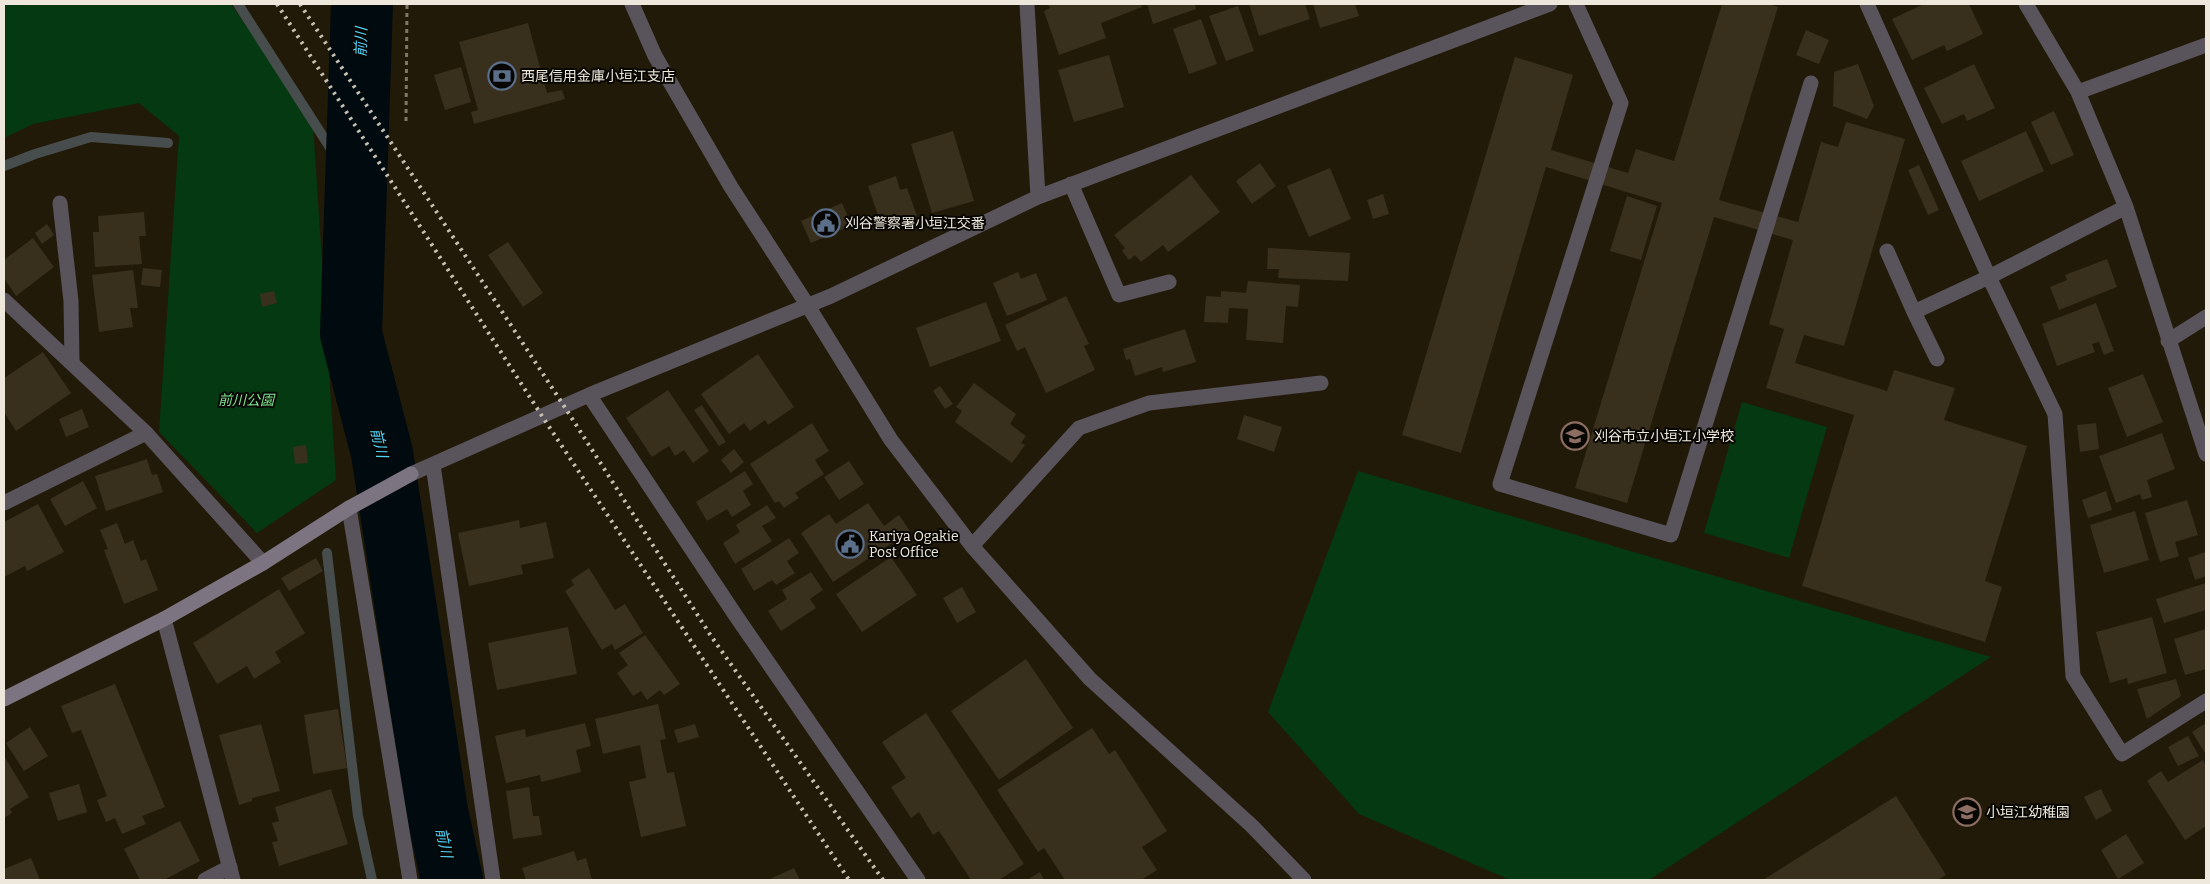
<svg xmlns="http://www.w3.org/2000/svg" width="2210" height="884" viewBox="0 0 2210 884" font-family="Bitter,'Noto Sans JP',serif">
	<rect width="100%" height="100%" fill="#221a08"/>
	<path fill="#043912" d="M 4,4 L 231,4 L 313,123 L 336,480 L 257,533 L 159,432 L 179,136 L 139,103 L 33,124 L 4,138 Z
		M 1742,402 L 1827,427 L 1789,558 L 1704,533 Z
		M 1358,471 L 1991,657 L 1649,880 L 1510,880 L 1359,814 L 1268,712 Z"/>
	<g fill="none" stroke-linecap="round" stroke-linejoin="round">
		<path stroke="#474c4c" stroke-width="10" d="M 238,4 L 356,188
			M 4,166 L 35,154 L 91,137 L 168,143
			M 327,553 L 358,816 L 372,880"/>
		<path stroke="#000a0f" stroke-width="62" d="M 362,4 L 351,334 L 382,453 L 437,811 L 452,880"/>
	</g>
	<path fill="#382f1d" d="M 1048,4 L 1141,4 L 1142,7 L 1101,23 L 1106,38 L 1059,55 L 1044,11 L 1050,8 Z
		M 1147,4 L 1195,4 L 1196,9 L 1153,24 Z
		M 1249,4 L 1305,4 L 1310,19 L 1259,36 Z
		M 1313,4 L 1355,4 L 1359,16 L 1320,28 Z
		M 1722,4 L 1768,4 L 1778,7 L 1719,200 L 1798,222 L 1821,142 L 1838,147 L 1846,122 L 1905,139 L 1844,346 L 1804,335 L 1795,363 L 1887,391 L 1894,370 L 1955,388 L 1944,420 L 2027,446 L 1985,581 L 2002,587 L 1985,642 L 1802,586 L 1854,415 L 1766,388 L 1784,329 L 1769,324 L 1793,240 L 1714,217 L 1627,503 L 1575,488 L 1662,203 L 1546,167 L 1461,453 L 1402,435 L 1515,57 L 1573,75 L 1551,150 L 1628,173 L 1636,149 L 1674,161 Z
		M 1924,4 L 1969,4 L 1983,34 L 1947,51 L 1944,45 L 1912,60 L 1892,19 Z
		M 1238,6 L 1254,51 L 1226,61 L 1209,16 Z
		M 1201,19 L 1217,64 L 1189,74 L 1173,29 Z
		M 528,23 L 547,93 L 562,90 L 565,99 L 474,124 L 471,112 L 478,110 L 459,42 Z
		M 1806,30 L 1829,40 L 1819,64 L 1796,55 Z
		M 1109,55 L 1124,107 L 1074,122 L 1058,70 Z
		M 1858,64 L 1874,106 L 1867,119 L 1833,106 L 1834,72 Z
		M 1974,64 L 1995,108 L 1967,121 L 1964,114 L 1942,124 L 1924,88 Z
		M 461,67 L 471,102 L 445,110 L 434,75 Z
		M 2054,111 L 2074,155 L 2051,165 L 2031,122 Z
		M 953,131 L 974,201 L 932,213 L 911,144 Z
		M 2026,131 L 2044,171 L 1979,201 L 1961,161 Z
		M 1260,163 L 1276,186 L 1252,204 L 1236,181 Z
		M 1919,165 L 1939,210 L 1928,215 L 1908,170 Z
		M 1330,168 L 1351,219 L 1309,237 L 1287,186 Z
		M 1191,175 L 1220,212 L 1168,252 L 1163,245 L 1141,262 L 1135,255 L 1129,260 L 1122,251 L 1125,248 L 1114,235 Z
		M 896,176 L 900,190 L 907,188 L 917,216 L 882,227 L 868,186 Z
		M 1383,194 L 1389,214 L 1373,219 L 1367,200 Z
		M 1627,196 L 1657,206 L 1641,260 L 1610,251 Z
		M 842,203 L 852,225 L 811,243 L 801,221 Z
		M 144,212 L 146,236 L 139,236 L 142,264 L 95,267 L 93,232 L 99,232 L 98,216 Z
		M 47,224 L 54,235 L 42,244 L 35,233 Z
		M 33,238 L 54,267 L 16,296 L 4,278 L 4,260 Z
		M 508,242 L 543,293 L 523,307 L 488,255 Z
		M 1268,248 L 1350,253 L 1348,281 L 1278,278 L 1279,269 L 1267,269 Z
		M 2107,259 L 2117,287 L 2059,310 L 2050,287 L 2067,280 L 2065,275 Z
		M 143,268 L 162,270 L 160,287 L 141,285 Z
		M 133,270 L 138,308 L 130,308 L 133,327 L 99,332 L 92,275 Z
		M 1018,272 L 1021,279 L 1036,273 L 1047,300 L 1007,316 L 993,283 Z
		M 1248,281 L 1300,285 L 1298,307 L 1286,306 L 1283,343 L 1246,340 L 1248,309 L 1229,308 L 1228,323 L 1204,322 L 1206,296 L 1221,297 L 1221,291 L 1246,293 Z
		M 274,291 L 277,303 L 262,307 L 260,294 Z
		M 1066,296 L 1089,344 L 1084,346 L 1095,370 L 1046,393 L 1025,347 L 1017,351 L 1005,325 Z
		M 986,302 L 1001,341 L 930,367 L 916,328 Z
		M 2096,303 L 2114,351 L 2104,355 L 2099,342 L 2092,344 L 2095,352 L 2057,366 L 2042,324 Z
		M 1185,329 L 1196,362 L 1163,372 L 1162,367 L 1135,376 L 1130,359 L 1126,360 L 1123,349 Z
		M 43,352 L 71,393 L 16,431 L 4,412 L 4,378 Z
		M 758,354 L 794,407 L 768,425 L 765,420 L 750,431 L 744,423 L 729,434 L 701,394 Z
		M 2143,374 L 2163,422 L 2127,437 L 2108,388 Z
		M 974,383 L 1016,414 L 1010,424 L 1026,436 L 1021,443 L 1025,445 L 1012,463 L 955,422 L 962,411 L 956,407 Z
		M 940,386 L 953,404 L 945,409 L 933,391 Z
		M 668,390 L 709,451 L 693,463 L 684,450 L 675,456 L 669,446 L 652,457 L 626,418 Z
		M 702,405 L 726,442 L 719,446 L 694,410 Z
		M 82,409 L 89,427 L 66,437 L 59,419 Z
		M 1244,415 L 1282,427 L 1274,452 L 1237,439 Z
		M 812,423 L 829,451 L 815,460 L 824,474 L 795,493 L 799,498 L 784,508 L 779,501 L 775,503 L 750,464 Z
		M 2096,423 L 2099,449 L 2080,452 L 2077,425 Z
		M 2162,433 L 2175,469 L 2147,480 L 2152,497 L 2142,500 L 2140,494 L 2116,503 L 2099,456 Z
		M 306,445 L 308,463 L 295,464 L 293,447 Z
		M 734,449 L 744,462 L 731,473 L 721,460 Z
		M 147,459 L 152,475 L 157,474 L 163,492 L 106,511 L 95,476 Z
		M 849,461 L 864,484 L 839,500 L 824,477 Z
		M 745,471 L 753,484 L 743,491 L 751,505 L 732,517 L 727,509 L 707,521 L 696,502 Z
		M 83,481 L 97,508 L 65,526 L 50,499 Z
		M 2106,491 L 2112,510 L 2088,518 L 2082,500 Z
		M 2187,500 L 2198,535 L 2175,542 L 2179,556 L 2160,562 L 2145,513 Z
		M 868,503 L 884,526 L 899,515 L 910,531 L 833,582 L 801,533 L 829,514 L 836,524 Z
		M 38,504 L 64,552 L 27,571 L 25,566 L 4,577 L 4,522 Z
		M 767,505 L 776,518 L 762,526 L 772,541 L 735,564 L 723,543 L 740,532 L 736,525 Z
		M 2135,511 L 2149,560 L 2104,573 L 2090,525 Z
		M 519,520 L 520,528 L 546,522 L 554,558 L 521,565 L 523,574 L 469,586 L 458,533 Z
		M 117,523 L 125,544 L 133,540 L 141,561 L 146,559 L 158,590 L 124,604 L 104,550 L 108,549 L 100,530 Z
		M 789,538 L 799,553 L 787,561 L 795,573 L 776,585 L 772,580 L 754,591 L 741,569 Z
		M 2206,552 L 2206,576 L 2195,580 L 2188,558 Z
		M 891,557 L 917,595 L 862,632 L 836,594 Z
		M 316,558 L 323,571 L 289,591 L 281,578 Z
		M 589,568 L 615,610 L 625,604 L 643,633 L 615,650 L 612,644 L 602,650 L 565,591 L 574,585 L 571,580 Z
		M 811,572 L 823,590 L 810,599 L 816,608 L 781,631 L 768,611 L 787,599 L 782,590 Z
		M 2206,583 L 2206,610 L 2164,623 L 2156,599 Z
		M 962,587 L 976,612 L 957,623 L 943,598 Z
		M 279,589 L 305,633 L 275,652 L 281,662 L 254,679 L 247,666 L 217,684 L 193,643 Z
		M 2152,617 L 2167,673 L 2128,684 L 2127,678 L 2110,683 L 2096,632 Z
		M 568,627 L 577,674 L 497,690 L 488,643 Z
		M 2206,629 L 2206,669 L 2185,675 L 2174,639 Z
		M 645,635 L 680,684 L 664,695 L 660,690 L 647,700 L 641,691 L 633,696 L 617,673 L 628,665 L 619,653 Z
		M 1026,659 L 1073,728 L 999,780 L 951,711 Z
		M 2176,679 L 2181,696 L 2147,719 L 2137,689 Z
		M 115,684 L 165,807 L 142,816 L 146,824 L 122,834 L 115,818 L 106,822 L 97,800 L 107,796 L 81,730 L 72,733 L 61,706 Z
		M 658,704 L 666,739 L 660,740 L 667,773 L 674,772 L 686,826 L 641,837 L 629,782 L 646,778 L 640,745 L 603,754 L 595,719 Z
		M 338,709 L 347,768 L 313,774 L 304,715 Z
		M 926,713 L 1024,864 L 999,880 L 971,880 L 939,831 L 933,835 L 919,812 L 911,818 L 891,787 L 906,778 L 882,742 Z
		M 585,723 L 591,746 L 576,750 L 581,772 L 541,782 L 540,775 L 506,783 L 495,736 L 525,729 L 526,737 Z
		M 2206,723 L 2206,752 L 2205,753 L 2192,732 Z
		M 261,724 L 280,791 L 252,798 L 252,801 L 239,805 L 219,735 Z
		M 695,724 L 699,737 L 678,743 L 674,730 Z
		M 30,727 L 48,756 L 24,771 L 6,743 Z
		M 1092,728 L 1109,754 L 1115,750 L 1167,831 L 1142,847 L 1157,870 L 1141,880 L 1065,880 L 1044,848 L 1038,852 L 997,790 Z
		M 2188,736 L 2199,756 L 2178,766 L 2168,747 Z
		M 4,756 L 29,797 L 10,809 L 12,813 L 4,818 Z
		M 2203,760 L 2206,766 L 2206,826 L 2185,840 L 2147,781 L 2161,771 L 2168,782 Z
		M 79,784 L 87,812 L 58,821 L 49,793 Z
		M 529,787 L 533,816 L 539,816 L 542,835 L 513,839 L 506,791 Z
		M 331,789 L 348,844 L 279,866 L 272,842 L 278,841 L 272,823 L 279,821 L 275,807 Z
		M 2101,789 L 2112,811 L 2096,820 L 2084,797 Z
		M 1896,796 L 1946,875 L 1937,880 L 1763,880 Z
		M 180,821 L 200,861 L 164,880 L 140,880 L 124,849 Z
		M 2126,834 L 2144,863 L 2118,879 L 2101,850 Z
		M 574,851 L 577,861 L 586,858 L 592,880 L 526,880 L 522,868 Z
		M 31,858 L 40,880 L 4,880 L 4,869 Z
		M 794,868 L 800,880 L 768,880 Z
		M 1040,872 L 1044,880 L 1027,880 Z"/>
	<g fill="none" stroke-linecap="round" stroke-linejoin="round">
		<path stroke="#7e7768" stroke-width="3" stroke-dasharray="4 4" stroke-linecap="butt" d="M 406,121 L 407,4"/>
		<path stroke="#59545c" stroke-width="15" d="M 1576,4 L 1621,103 L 1500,484 L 1671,535 L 1811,83
			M 60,203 L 71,301 L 72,363
			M 1887,251 L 1914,312 L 1989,277
			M 1914,312 L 1937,359
			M 4,503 L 146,433
			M 205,880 L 230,867"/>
		<path stroke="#59545c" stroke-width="15" d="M 632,4 L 655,56 L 731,187 L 808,306 L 891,440 L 972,546 L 1090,679 L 1252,826 L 1304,880
			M 1027,4 L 1038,197
			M 1867,4 L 1989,277 L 2055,414 L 2073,676 L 2122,754 L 2206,701
			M 2026,4 L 2078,92 L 2126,207 L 2206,454
			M 2078,92 L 2206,45
			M 1071,184 L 1119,295 L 1169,282
			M 1989,277 L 2126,207
			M 4,300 L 146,433 L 263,563
			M 2168,341 L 2206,317
			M 589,395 L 736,616 L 918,880
			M 433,465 L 493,880
			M 411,474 L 589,395 L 831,296 L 1038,197 L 1550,4
			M 349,508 L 410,880
			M 972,546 L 1079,428 L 1149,403 L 1321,383
			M 164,619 L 233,880"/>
		<path stroke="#7d7481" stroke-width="15" d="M 4,699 L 164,619 L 263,563 L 349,508 L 411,474"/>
		<path stroke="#c7c1b4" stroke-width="4" stroke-dasharray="2.5 5" stroke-linecap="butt" d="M 277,4 L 542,416 L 849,880
			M 300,4 L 564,406 L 711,636 L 883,880"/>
	</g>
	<defs>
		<g id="bank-ring" transform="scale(1.4375)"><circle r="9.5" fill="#080602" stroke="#5c6f8a" stroke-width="1.5"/><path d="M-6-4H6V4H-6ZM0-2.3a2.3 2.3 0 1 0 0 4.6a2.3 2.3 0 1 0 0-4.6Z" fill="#5c6f8a"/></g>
		<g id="civic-ring" transform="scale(1.4375)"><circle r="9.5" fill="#080602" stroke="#5c6f8a" stroke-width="1.5"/><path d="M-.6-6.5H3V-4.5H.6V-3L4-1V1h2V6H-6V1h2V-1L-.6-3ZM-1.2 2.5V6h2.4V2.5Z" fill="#5c6f8a"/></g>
		<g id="school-ring" transform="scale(1.4375)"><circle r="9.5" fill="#080602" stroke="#8d6e63" stroke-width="1.5"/><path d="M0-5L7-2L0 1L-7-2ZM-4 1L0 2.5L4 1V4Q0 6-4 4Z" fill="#8d6e63"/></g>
	</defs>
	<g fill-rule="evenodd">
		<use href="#bank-ring" x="502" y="76"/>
		<use href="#civic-ring" x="826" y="223"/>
		<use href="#school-ring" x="1575" y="436"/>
		<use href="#civic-ring" x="850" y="544"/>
		<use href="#school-ring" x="1967" y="812"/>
	</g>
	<g text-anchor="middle" stroke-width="4" stroke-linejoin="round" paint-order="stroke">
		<g font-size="14" fill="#ede7dc" stroke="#080602" text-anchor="start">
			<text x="521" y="81">西尾信用金庫小垣江支店</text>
			<text x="845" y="228">刈谷警察署小垣江交番</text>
			<text x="1594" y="441">刈谷市立小垣江小学校</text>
			<text x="869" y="541">Kariya Ogakie<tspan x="869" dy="16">Post Office</tspan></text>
			<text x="1986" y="817">小垣江幼稚園</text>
		</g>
		<g font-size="14" font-style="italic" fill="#7ee88f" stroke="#080602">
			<text x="246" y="405">前川公園</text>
		</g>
		<g font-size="15" font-style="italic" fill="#52d6fe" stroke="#080602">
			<text transform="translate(361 42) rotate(-88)" y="5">前川</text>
			<text transform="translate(379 443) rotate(77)" y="5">前川</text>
			<text transform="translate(444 843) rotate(78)" y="5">前川</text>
		</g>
	</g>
	<rect width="2210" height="884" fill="none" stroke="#ede7dc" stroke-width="10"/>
</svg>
